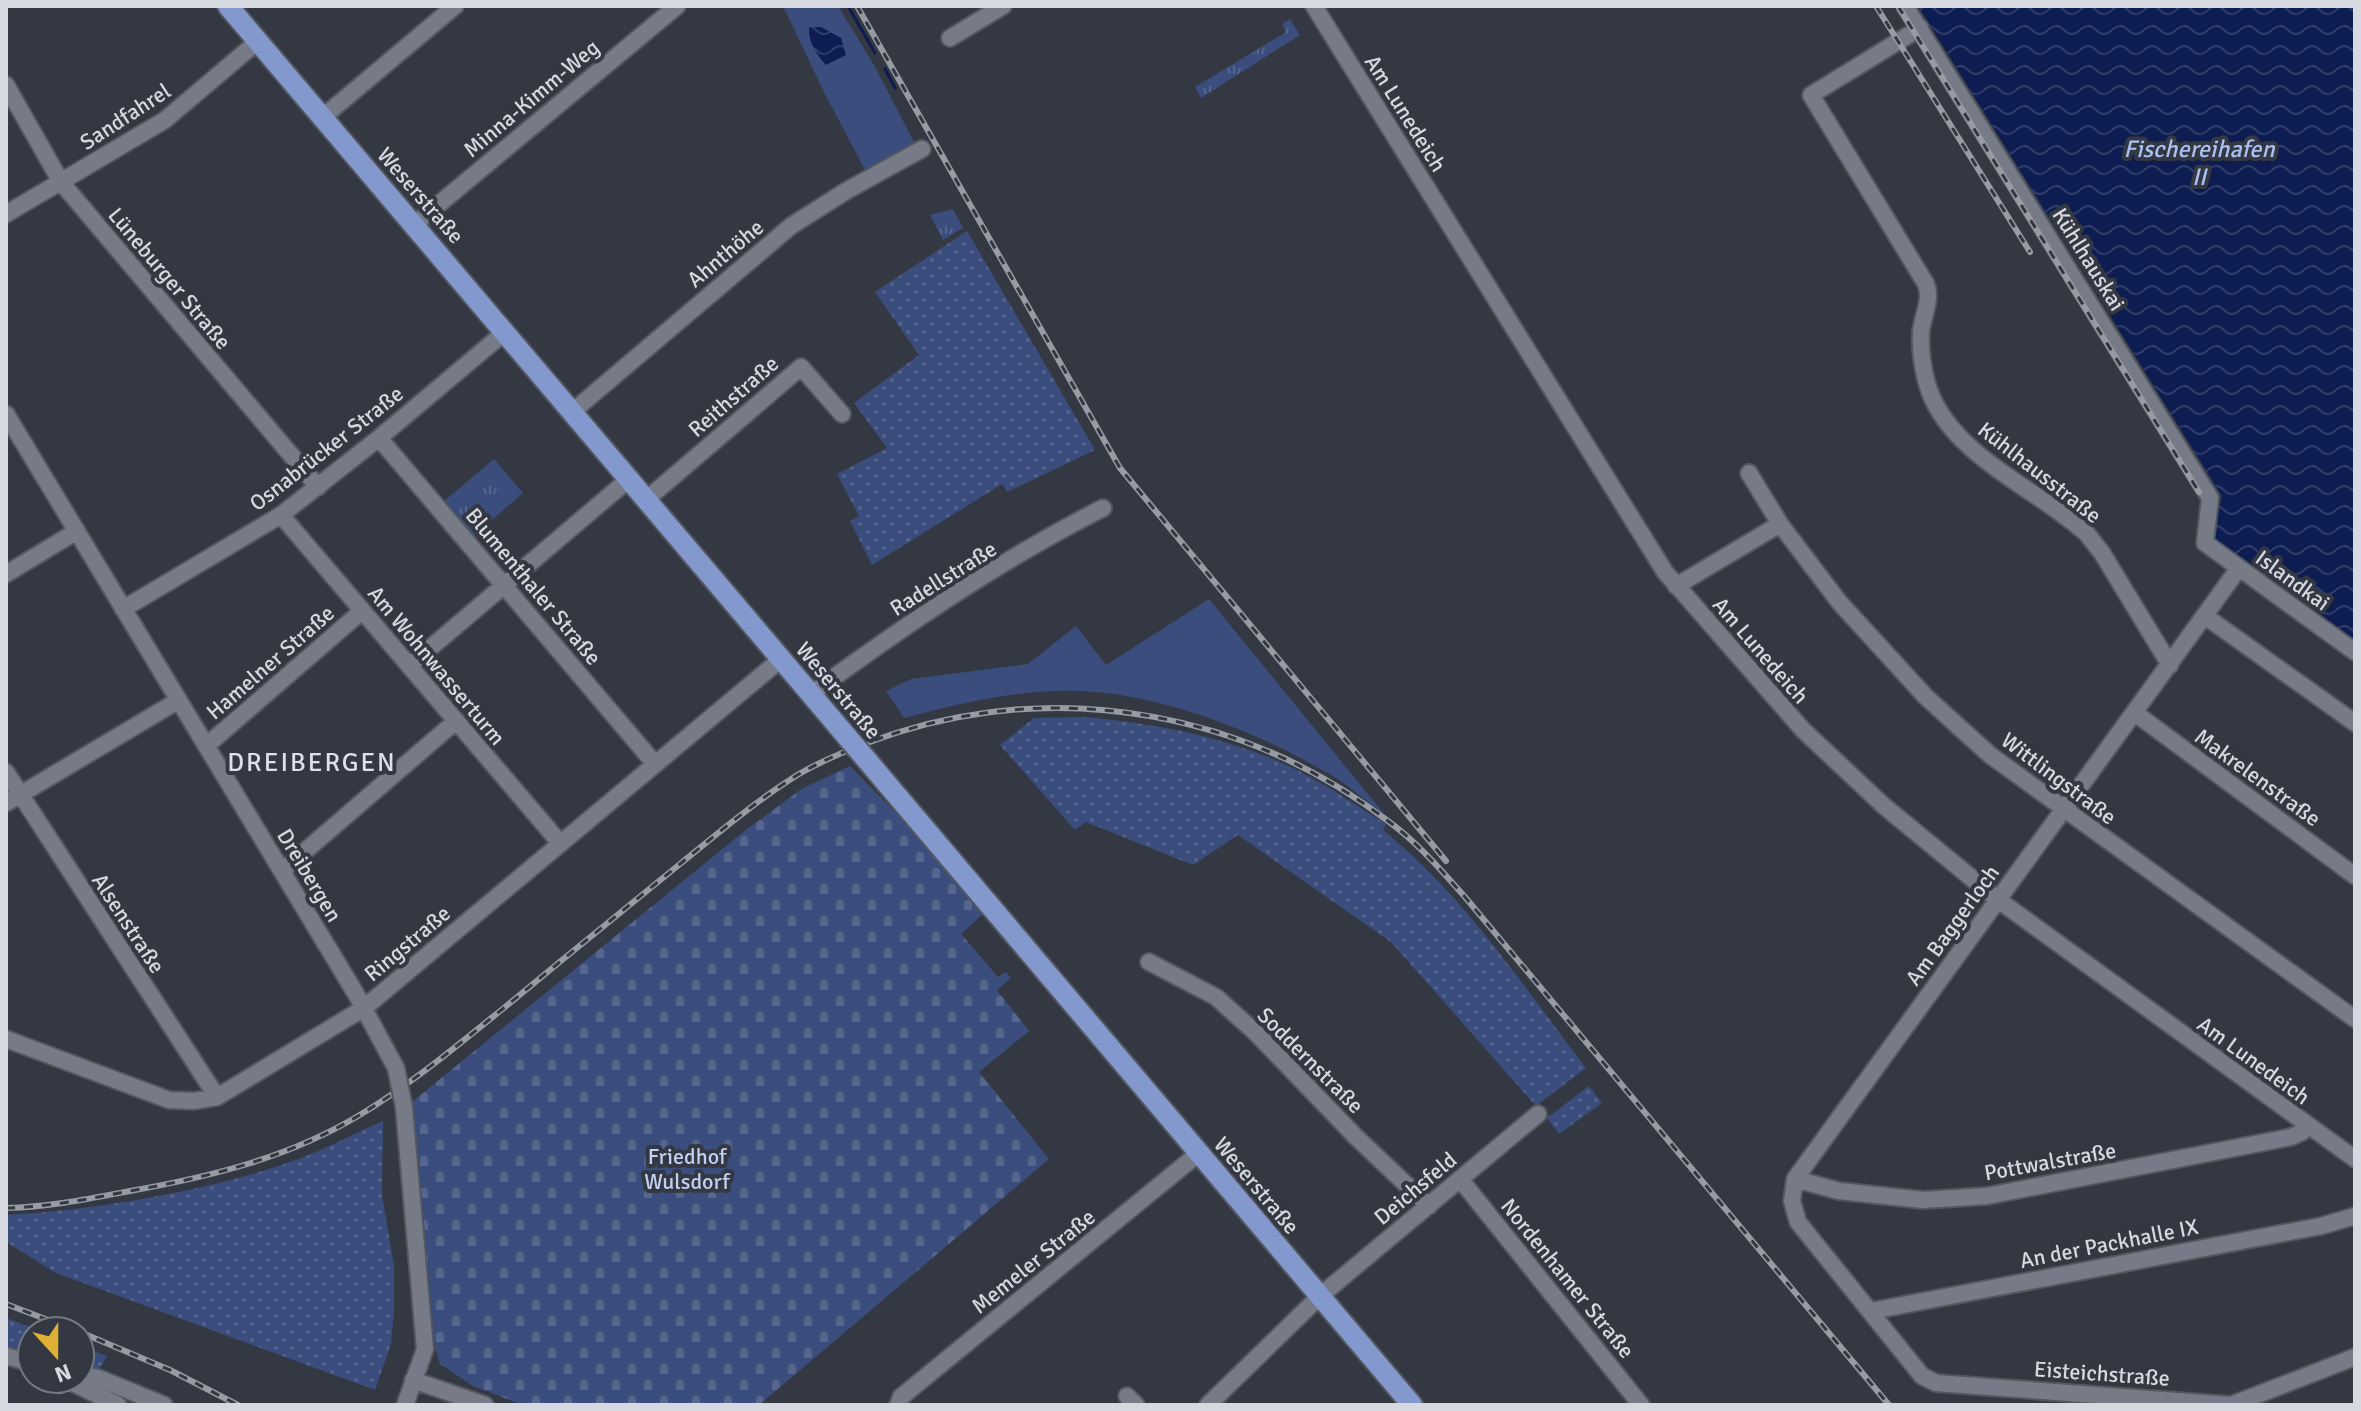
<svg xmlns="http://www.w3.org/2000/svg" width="2361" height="1411" viewBox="0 0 2361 1411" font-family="Signika,sans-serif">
	<defs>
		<pattern id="cemetery-stones" width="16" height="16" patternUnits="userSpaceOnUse" patternTransform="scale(2)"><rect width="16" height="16" fill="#3a4d7d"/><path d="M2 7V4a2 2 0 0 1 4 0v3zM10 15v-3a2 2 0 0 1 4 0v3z" fill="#56668f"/></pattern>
		<pattern id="park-tufts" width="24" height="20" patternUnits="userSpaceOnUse" patternTransform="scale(2)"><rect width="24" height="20" fill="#3a4d7d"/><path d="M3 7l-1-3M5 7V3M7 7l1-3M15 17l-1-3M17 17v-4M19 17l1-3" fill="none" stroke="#56668f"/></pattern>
		<pattern id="garden-dots" width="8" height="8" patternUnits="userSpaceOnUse" patternTransform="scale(2)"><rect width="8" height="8" fill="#3a4d7d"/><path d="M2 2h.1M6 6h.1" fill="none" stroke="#56668f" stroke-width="1.8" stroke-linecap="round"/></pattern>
		<pattern id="water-waves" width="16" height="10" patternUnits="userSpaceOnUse" patternTransform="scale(2)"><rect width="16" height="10" fill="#0d1d51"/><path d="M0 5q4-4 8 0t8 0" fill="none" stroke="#303d6a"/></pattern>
	</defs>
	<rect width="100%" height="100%" fill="#333842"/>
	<path fill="#3a4d7d" d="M 783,6 L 838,6 L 874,65 L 914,142 L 912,147 L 866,172 L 824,92 Z
		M 1209,599 L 1385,815 C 1369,803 1353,789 1336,778 C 1268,737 1176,699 1096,692 C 1032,686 965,702 904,718 L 886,691 L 911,679 L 1028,664 L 1076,626 L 1106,665 Z"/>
	<path fill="url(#cemetery-stones)" d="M 850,766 L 897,814 L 985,912 L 961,934 L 998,977 L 1006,972 L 1011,978 L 997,990 L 1029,1031 L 979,1072 L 1049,1159 L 759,1405 L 523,1405 L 473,1386 L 440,1364 L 435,1348 L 413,1101 L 742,833 L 803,788 Z"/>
	<path fill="url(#park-tufts)" d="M 1290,19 L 1300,35 L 1201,98 L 1195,87 L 1286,32 L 1282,24 Z
		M 953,209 L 963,228 L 943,240 L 930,215 Z
		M 494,459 L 523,493 L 473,536 L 443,502 Z"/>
	<path fill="url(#garden-dots)" d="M 967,231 L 1095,450 L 1007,492 L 1002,484 L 872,565 L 850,521 L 859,516 L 837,474 L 887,448 L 854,403 L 919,355 L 875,292 Z
		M 1085,717 C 1158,724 1230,737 1297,770 C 1328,786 1357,806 1386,824 L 1383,830 C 1464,895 1523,986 1586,1068 L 1536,1106 L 1391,942 L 1238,835 L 1193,865 L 1086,822 L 1075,830 L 1000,745 L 1034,718 Z
		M 1589,1086 L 1602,1103 L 1559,1134 L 1547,1118 Z
		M 383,1121 L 382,1195 L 394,1266 L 394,1313 L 391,1344 L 375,1390 L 56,1273 L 6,1242 L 6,1215 C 95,1210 209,1191 293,1161 C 324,1150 353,1134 383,1121 Z
		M 6,1318 L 41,1331 L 32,1331 L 32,1354 L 6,1349 Z
		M 80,1346 L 107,1356 L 98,1371 L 80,1367 Z"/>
	<path fill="url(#water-waves)" d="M 1918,6 L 2355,6 L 2355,644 L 2210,538 L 2222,496 Z
		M 809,27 L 821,27 L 841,38 L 846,55 L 826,65 C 816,54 808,42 809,27 Z"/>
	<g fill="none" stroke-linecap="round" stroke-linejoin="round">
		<path stroke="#0d1d51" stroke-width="3" d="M 848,6 L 875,53
			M 885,69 L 895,88"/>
		<g stroke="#53575f" stroke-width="20">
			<path id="minor" d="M 1314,6 L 1665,572 L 1803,730 L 1884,806 L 1997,899 L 2355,1159
				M 1905,6 L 2210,498 L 2205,543 L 2355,652
				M 1920,28 L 1811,95 L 1926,284 C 1932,299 1923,315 1921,331 C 1920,348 1922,364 1926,380 C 1944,453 2036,487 2087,534 L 2102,553 L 2170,665
				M 950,38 L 1003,6
				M 6,85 L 61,182 L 318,487
				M 323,117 L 455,6
				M 6,214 L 165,120 L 258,41
				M 415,224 L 677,6
				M 572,412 L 791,226 L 846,191 L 922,149
				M 6,414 L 356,994 L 396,1068
				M 379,438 L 655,764
				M 1749,473 L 1780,524
				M 647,499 L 801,367 L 842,414
				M 281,515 L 560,843
				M 2239,568 L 1795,1179 L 1792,1201 L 1798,1222 L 1922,1376 L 1936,1383 L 2231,1405 L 2355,1357
				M 6,574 L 77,531
				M 1676,586 L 1780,524 L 1840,603 L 1926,697 L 1990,755 L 2355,1019
				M 123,609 L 281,515 L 379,438 L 505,332
				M 2205,616 L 2355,723
				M 409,666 L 629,479
				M 811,694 C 904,626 1000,560 1103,508
				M 2135,713 L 2355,876
				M 206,746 L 362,611
				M 6,772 L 217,1097
				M 6,803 L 179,700
				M 282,871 L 456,721
				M 1149,962 L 1216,997 L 1256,1033 L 1356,1137 L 1429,1206
				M 6,1039 L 169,1100 L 194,1101 L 217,1097 L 364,1008 L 781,659
				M 404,1107 L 425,1349 L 405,1405
				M 1460,1179 L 1641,1405
				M 1795,1179 L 1839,1191 L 1923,1200 L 1987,1196 L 2291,1137 L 2302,1132 L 2307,1125
				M 1871,1311 L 2321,1226 L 2355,1216
				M 6,1356 L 32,1363
				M 80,1374 L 98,1378 L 164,1405
				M 65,1379 L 118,1405
				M 413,1380 L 485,1405
				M 1127,1396 L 1136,1405
				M 898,1405 L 901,1397 L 1199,1153
				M 1208,1405 L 1320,1296 L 1538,1114"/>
		</g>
		<g stroke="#53575f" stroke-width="24">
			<path id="major" d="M 228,6 L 848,738
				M 866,759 L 1412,1405"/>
		</g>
		<use href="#minor" stroke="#767b87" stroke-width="16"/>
		<use href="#major" stroke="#8398cd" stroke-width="20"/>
		<g stroke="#979ba3" stroke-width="6">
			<path id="rail" d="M 857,6 L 1120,468 L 1446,861
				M 1876,6 L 2030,252
				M 1898,6 L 2199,492
				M 6,1208 C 49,1207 88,1199 130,1191 C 209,1177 288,1158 358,1116 C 410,1085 458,1045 505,1007 C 563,959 621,912 680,864 C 718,833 757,800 799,774 C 830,756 865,743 899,732 C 1068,680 1247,714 1388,821 C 1417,842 1441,870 1465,897 L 1889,1405
				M 6,1304 L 77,1331
				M 80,1332 L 170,1370 L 238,1405"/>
		</g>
		<use href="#rail" stroke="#333842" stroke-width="3" stroke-dasharray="9" stroke-linecap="butt"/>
		<g stroke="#53575f" stroke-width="20" stroke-linecap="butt">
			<path id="minor-bridge" d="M 396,1068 L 404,1107"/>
		</g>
		<g stroke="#53575f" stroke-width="24" stroke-linecap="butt">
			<path id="major-bridge" d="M 848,738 L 866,759"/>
		</g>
		<use href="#minor-bridge" stroke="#767b87" stroke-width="16"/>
		<use href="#major-bridge" stroke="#8398cd" stroke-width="20"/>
	</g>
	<g text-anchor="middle" stroke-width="8" stroke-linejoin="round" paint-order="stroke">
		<g font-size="22" fill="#d6d9e0" stroke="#333842">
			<text transform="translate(531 98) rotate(-40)" y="8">Minna-Kimm-Weg</text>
			<text transform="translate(1406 113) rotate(58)" y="8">Am Lunedeich</text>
			<text transform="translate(125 116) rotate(-33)" y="8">Sandfahrel</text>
			<text transform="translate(421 195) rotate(49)" y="8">Weserstraße</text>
			<text transform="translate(725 253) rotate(-40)" y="8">Ahnthöhe</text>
			<text transform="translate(2089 259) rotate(58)" y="8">Kühlhauskai</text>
			<text transform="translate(170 278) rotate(50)" y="8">Lüneburger Straße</text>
			<text transform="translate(733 396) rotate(-41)" y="8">Reithstraße</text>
			<text transform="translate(326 448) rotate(-38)" y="8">Osnabrücker Straße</text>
			<text transform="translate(2040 472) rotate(38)" y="8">Kühlhausstraße</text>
			<text transform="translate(943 578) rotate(-32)" y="8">Radellstraße</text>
			<text transform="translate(2293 580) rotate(36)" y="8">Islandkai</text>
			<text transform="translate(534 586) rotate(50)" y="8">Blumenthaler Straße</text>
			<text transform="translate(1761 650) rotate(49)" y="8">Am Lunedeich</text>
			<text transform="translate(270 662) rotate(-41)" y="8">Hamelner Straße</text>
			<text transform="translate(437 665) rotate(50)" y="8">Am Wohnwasserturm</text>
			<text transform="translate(839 690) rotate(50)" y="8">Weserstraße</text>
			<text transform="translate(2258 777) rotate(36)" y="8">Makrelenstraße</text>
			<text transform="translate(2059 778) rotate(37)" y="8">Wittlingstraße</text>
			<text transform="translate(310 875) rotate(59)" y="8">Dreibergen</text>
			<text transform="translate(129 923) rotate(57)" y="8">Alsenstraße</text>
			<text transform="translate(1952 925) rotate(-54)" y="8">Am Baggerloch</text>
			<text transform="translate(407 943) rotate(-40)" y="8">Ringstraße</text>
			<text transform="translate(1311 1060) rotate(45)" y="8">Soddernstraße</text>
			<text transform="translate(2254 1060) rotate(36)" y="8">Am Lunedeich</text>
			<text transform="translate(2050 1161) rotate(-10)" y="8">Pottwalstraße</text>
			<text transform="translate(1257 1185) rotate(50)" y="8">Weserstraße</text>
			<text transform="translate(1415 1188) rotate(-40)" y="8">Deichsfeld</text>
			<text transform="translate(2109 1243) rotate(-11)" y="8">An der Packhalle IX</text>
			<text transform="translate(1033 1261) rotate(-39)" y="8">Memeler Straße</text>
			<text transform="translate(1568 1278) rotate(51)" y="8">Nordenhamer Straße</text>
			<text transform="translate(2102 1373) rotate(4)" y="8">Eisteichstraße</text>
		</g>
		<g font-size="22" fill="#c1d1f3" stroke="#333842">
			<text x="687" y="1164">Friedhof<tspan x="687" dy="25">Wulsdorf</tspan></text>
		</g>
		<g font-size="24" font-style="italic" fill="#a9c0f3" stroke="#333842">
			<text x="2199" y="157">Fischereihafen<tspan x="2199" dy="28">II</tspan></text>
		</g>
		<g font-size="26" letter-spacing="2" fill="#dbe1ee" stroke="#333842">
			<text x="312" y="771">DREIBERGEN</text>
		</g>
	</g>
	<rect width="2361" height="1411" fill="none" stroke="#d6d9e0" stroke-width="16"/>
	<g transform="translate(56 1355) rotate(159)"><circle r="38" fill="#333842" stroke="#747881" stroke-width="2"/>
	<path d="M0-6L14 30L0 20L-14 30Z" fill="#e0b034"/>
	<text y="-12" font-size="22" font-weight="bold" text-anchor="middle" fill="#d6d9e0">N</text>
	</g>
</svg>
